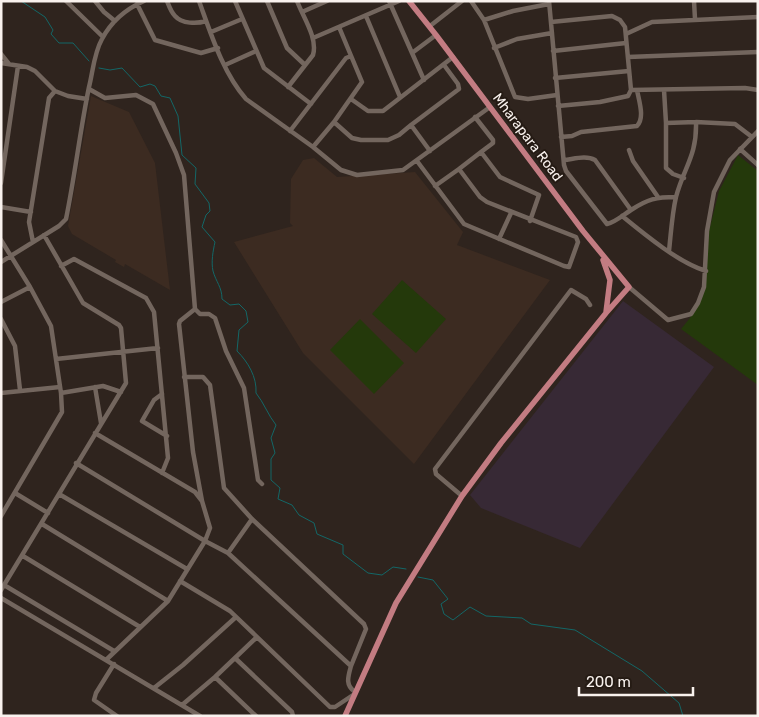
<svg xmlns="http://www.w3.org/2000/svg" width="759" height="717" viewBox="0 0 759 717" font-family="Rubik,sans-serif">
	<rect width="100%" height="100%" fill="#2f241e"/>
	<path fill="#3c2b21" d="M 91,96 L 129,112 L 155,163 L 170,290 L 125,264 L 124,267 L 115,262 L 116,260 L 72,234 L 68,226 Z
		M 314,158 L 337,177 L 415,172 L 463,232 L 457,245 L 550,280 L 414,464 L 303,353 L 234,242 L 293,226 L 290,223 L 291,179 L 303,160 Z"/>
	<path fill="#372935" d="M 623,301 L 714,367 L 580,548 L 481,508 L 470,495 Z"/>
	<path fill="#24390b" d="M 738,155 L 758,171 L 758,385 L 681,329 L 690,318 L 705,289 L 709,231 L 719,191 Z
		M 402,280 L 446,319 L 416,353 L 372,314 Z
		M 360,319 L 404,363 L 374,394 L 330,350 Z"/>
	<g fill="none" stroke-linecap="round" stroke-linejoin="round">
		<path stroke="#136767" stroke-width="1" d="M 21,1 L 45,17 L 53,30 L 51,34 L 59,43 L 73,43 L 89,61
			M 99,68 L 110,70 L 122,68 L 140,87 L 150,84 L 155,86 L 161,96 L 170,98 L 178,116 L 182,155 L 196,168 L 195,184 L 209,203 L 210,211 L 206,215 L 202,227 L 215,242 C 213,251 211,262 213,271 C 216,282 222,287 222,299 L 230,305 L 239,304 L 246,311 L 248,322 L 239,330 L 237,351 C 248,362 257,377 256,393 C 264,403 268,415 276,425 L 271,438 L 275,453 L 271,459 L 271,480 L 280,488 L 278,499 L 292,505 L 299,515 L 314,523 L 317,534 L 343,545 L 343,554 L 368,573 L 382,575 L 393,567 L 406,569
			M 418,577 L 433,580 L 448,599 L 441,604 L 444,614 L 453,620 L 470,607 L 486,616 L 522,618 L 531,624 L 575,630 L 642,671 L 679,703 L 683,716"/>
		<path stroke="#73665e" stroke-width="4.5" d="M 66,1 L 103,37
			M 95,1 L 104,12 L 115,21
			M 167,1 C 169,6 171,12 175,16 C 182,24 197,24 206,21
			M 199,1 C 211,34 223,73 246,99 L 313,147 L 341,170 L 357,175 L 403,170 L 490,107
			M 235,1 L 264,68 L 311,104
			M 267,1 L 287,48 L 305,65
			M 389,1 L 424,80
			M 471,1 L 484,20 L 515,97 L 528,99 L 557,95
			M 549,1 L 564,165 L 566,171 L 607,224 C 616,222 623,215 631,210 C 648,199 656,197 676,197
			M 694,1 L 695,19
			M 137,4 L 155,40 L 201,53 L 218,48
			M 302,12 L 327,1
			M 366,16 L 400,97
			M 484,20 L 513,11 L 549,4
			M 551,22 L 612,16 L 620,20 L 625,27 L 631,90 L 628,96 L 600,102 L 558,106
			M 430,26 L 462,1
			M 211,32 L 242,19
			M 626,34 L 652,22 L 758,17
			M 313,38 L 399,1
			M 494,48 L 517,39 L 552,33
			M 553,51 L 626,43
			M 412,53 L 436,35
			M 1,54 L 9,64
			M 628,57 L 758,52
			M 1,63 L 27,67 L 35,71 L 55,91 L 68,96 L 87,99
			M 225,65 L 256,51
			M 555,78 L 629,71
			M 288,87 L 313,55 C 318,38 303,17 297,1
			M 89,89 L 105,98 L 136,95 L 153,104 L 176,153 L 184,175 L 195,309 L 180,321 L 179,324 L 193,452 L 202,501
			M 631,90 L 745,88 L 758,90
			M 664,90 L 666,123 L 696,122 C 697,156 684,167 676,197 C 672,214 671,233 669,251
			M 351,99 L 368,111 L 383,111 L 453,57
			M 475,117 L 493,140 L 493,143 L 481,152
			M 334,122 L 362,82 L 339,27
			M 696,122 L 735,124 L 752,137
			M 666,123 L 666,168 L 673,174 L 684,178
			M 411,125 L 459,89 L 458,84 L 444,65
			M 290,131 L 346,58 L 351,56
			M 561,137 L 572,136 L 581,132 L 637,126 C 645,118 639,101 637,90
			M 313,147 L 334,122 L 352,138 L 361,140 L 388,140 L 399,135 L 411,125 L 430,151
			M 740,149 L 758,165
			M 629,150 L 633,161 L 658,197
			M 564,160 C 574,159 586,155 595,160 L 631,210
			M 417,161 L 464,224 L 564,266 L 569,267 L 578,242 L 576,237 L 487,202 L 480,197 L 459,169 L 435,186
			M 459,169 L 481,152 L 500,177 L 539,195 L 530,221
			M 1,183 L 18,66
			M 1,207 L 31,212
			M 622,216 C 644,234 679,263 706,271
			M 499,239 L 511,213
			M 1,240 L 30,287 L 51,326 L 61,393 L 62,412 L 1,516
			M 33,242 L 29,222 L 49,98 L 55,91
			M 1,262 L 59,226 L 66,219 C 75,175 80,131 89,87 C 93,71 94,53 102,39 C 111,22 126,9 144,1
			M 61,266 L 74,259 L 146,298 L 154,312 L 168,458 L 162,473
			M 629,287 L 668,320 L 691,314 L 698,303 L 704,287 L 707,231 L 714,192 L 730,160 L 758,131
			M 1,302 L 30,287
			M 195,309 L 200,314 L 209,314 L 215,318 L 226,351 L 244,388 L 258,480 L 262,484
			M 1,319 L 15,346 L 20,390
			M 56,359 L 158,348
			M 184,377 L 203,377 L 210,385 L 224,488 L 252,519 L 364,624 L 366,629 L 351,666
			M 95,387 L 101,423
			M 1,393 L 60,387
			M 61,393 L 103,386 L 121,392
			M 162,394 L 154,400 L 142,421 L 167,436
			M 95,433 L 195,492 L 202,501 L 210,528 L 205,541 L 168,601 L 106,660
			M 76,463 L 205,541 L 228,553 L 351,666 C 348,677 345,685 355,692
			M 15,493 L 48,513
			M 59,494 L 187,569
			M 462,496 L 436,474 L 435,469 L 571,290 L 586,299 L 590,305
			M 42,524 L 168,601
			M 228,553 L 252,519
			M 23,556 L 140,627
			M 180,581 L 230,611 L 330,707 L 335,707 L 353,695
			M 4,585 L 114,651
			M 1,590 L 126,383 L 121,328 L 119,325 L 83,303 L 44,235
			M 1,598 L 200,716
			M 235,658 L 292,712 L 293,716
			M 114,664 L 96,693 L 94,700 L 117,716
			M 215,677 L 256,716
			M 154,688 L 183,665 L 236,617
			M 182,705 L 215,677 L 257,637"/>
		<path stroke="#c37c82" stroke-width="5.5" d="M 603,260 L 610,280 L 606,312
			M 345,716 L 396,603 L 462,496 L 501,443 L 606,313 L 629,287 L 583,231 L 436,35 L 409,1"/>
	</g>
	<g text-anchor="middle" stroke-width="4" stroke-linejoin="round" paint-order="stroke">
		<g font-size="14" fill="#f9f2ee" stroke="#251b14">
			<text transform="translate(528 137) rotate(53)" y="5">Mharapara Road</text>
		</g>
	</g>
	<rect width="759" height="717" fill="none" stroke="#f9f2ee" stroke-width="5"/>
	<path d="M579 687v8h114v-8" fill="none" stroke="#f9f2ee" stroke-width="2.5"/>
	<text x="586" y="687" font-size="15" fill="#f9f2ee" stroke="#251b14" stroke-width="4" paint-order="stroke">200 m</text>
</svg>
